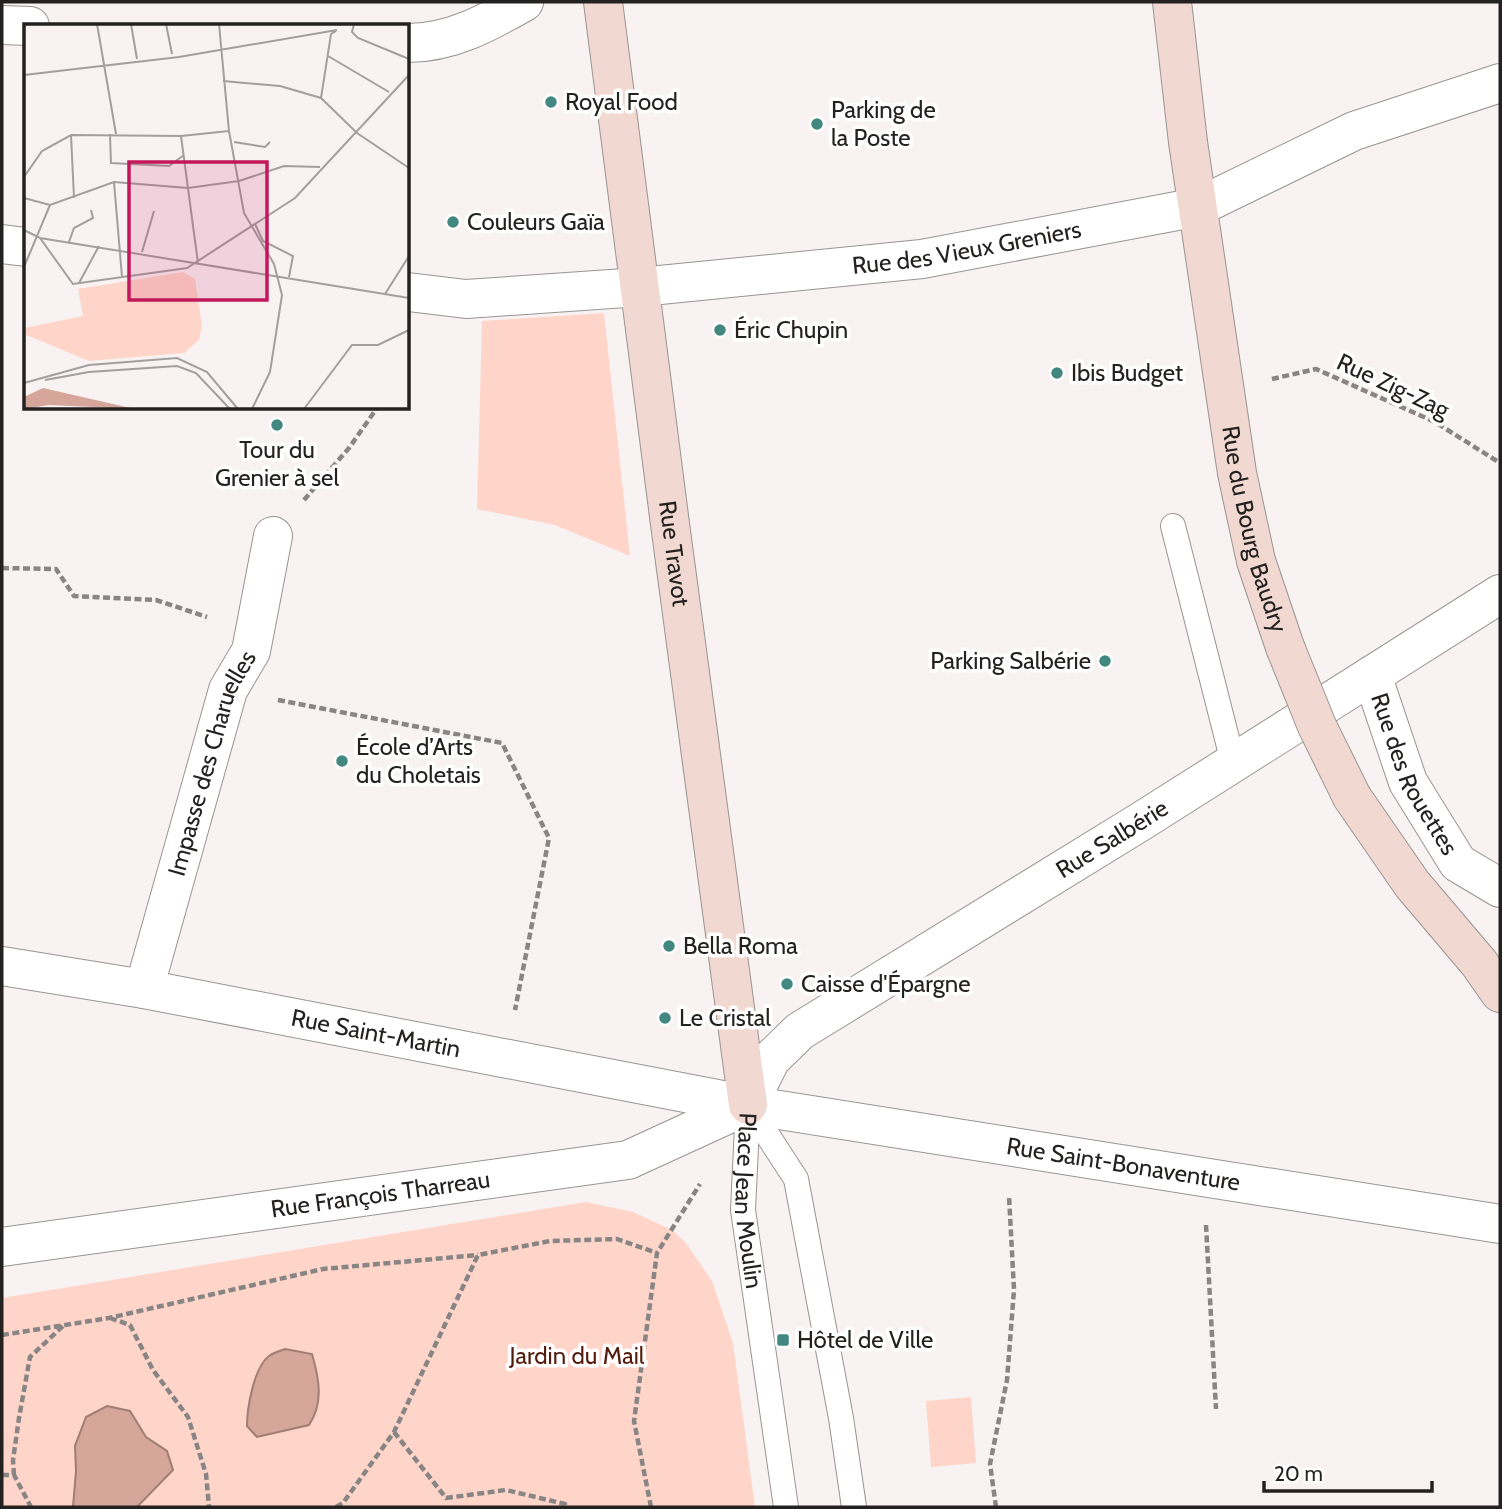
<svg xmlns="http://www.w3.org/2000/svg" width="1502" height="1509" viewBox="0 0 1502 1509" font-family="Cabin,sans-serif">
	<rect width="100%" height="100%" fill="#f8f3f2"/>
	<path fill="#ffd5c9" d="M 604,313 L 630,556 L 555,525 L 477,509 L 482,321 Z
		M 586,1202 L 633,1212 L 672,1230 L 686,1243 L 712,1281 L 733,1343 L 755,1507 L 2,1507 L 2,1298 Z
		M 971,1397 L 976,1463 L 931,1467 L 926,1401 Z"/>
	<path fill="#d5a699" stroke="#a07e75" stroke-width="2" d="M 285,1349 L 312,1354 C 319,1378 324,1403 309,1425 L 257,1437 L 247,1426 C 247,1408 254,1367 269,1356 C 273,1353 280,1351 285,1349 Z
		M 107,1406 L 130,1411 L 146,1437 L 167,1451 L 173,1470 L 137,1507 L 73,1507 L 76,1471 L 75,1446 L 86,1417 Z"/>
	<g fill="none" stroke-linecap="round" stroke-linejoin="round">
		<g stroke="#999493" stroke-width="26">
			<g id="lane">
				<path d="M 1173,526 L 1233,762"/>
				<path d="M 748,1105 L 796,1179 L 841,1418 L 854,1507"/>
				<path id="s1" d="M 748,1105 L 743,1210 L 786,1507"/>
			</g>
		</g>
		<g stroke="#999493" stroke-width="40">
			<g id="street">
				<path d="M 2,25 L 30,26"/>
				<path d="M 408,43 C 451,43 487,23 524,2"/>
				<path d="M 2,244 L 26,247"/>
				<path id="s2" d="M 408,292 L 466,299 L 640,287 L 922,259 L 1198,207 L 1354,131 L 1500,83"/>
				<path id="s3" d="M 1372,675 L 1408,782 L 1458,863 L 1500,888"/>
				<path id="s4" d="M 2,966 L 144,989 L 748,1105 L 1500,1224"/>
				<path id="s5" d="M 144,989 L 228,690 L 251,651 L 273,536"/>
				<path id="s6" d="M 748,1105 L 771,1059 L 800,1031 L 1140,822 L 1500,594"/>
				<path id="s7" d="M 2,1247 L 628,1160 L 748,1105"/>
			</g>
		</g>
		<g stroke="#999493" stroke-width="40">
			<g id="secondary">
				<path id="s8" d="M 603,2 L 670,524 L 748,1105"/>
				<path id="s9" d="M 1172,2 L 1188,142 L 1237,473 L 1256,561 L 1285,647"/>
				<path d="M 1352,797 L 1412,884 L 1479,963 L 1500,993"/>
			</g>
		</g>
		<path stroke="#888584" stroke-width="4.5" stroke-dasharray="7 3.5" stroke-linecap="butt" d="M 1272,379 L 1316,369 L 1435,422 L 1500,463
			M 304,500 L 349,448 L 377,408
			M 2,568 L 56,569 L 74,596 L 156,600 L 207,617
			M 278,700 L 502,743 L 549,838 L 515,1010
			M 1206,1225 L 1216,1409
			M 110,1318 L 130,1325 L 153,1370 L 188,1417 L 206,1474 L 209,1507
			M 2,1335 L 109,1318 L 323,1269 L 478,1255
			M 394,1432 L 446,1498 L 506,1490 L 565,1504 L 566,1507
			M 2,1475 L 14,1475 L 31,1507
			M 14,1475 L 13,1460 L 19,1418 L 30,1357 L 63,1326
			M 336,1507 L 343,1503 L 394,1432 L 478,1255 L 550,1241 L 617,1239 L 657,1253
			M 651,1507 L 634,1421 L 657,1253 L 700,1184
			M 996,1507 L 990,1464 L 1007,1380 L 1014,1290 L 1009,1196"/>
		<use href="#lane" stroke="#fff" stroke-width="24"/>
		<use href="#street" stroke="#fff" stroke-width="38"/>
		<use href="#secondary" stroke="#f1d9d2" stroke-width="38"/>
		<g stroke="#999493" stroke-width="40" stroke-linecap="butt">
			<path id="secondary-bridge" d="M 1285,647 L 1317,726 L 1352,797"/>
		</g>
		<use href="#secondary-bridge" stroke="#f1d9d2" stroke-width="38"/>
	</g>
	<g fill="#428880" stroke="#fff" stroke-width="2.5">
		<circle cx="551" cy="102" r="7"/>
		<circle cx="817" cy="124" r="7"/>
		<circle cx="453" cy="222" r="7"/>
		<circle cx="720" cy="330" r="7"/>
		<circle cx="1057" cy="373" r="7"/>
		<circle cx="277" cy="425" r="7"/>
		<circle cx="1105" cy="661" r="7"/>
		<circle cx="342" cy="761" r="7"/>
		<circle cx="669" cy="946" r="7"/>
		<circle cx="787" cy="984" r="7"/>
		<circle cx="665" cy="1018" r="7"/>
		<rect x="776" y="1333" width="14" height="14" rx="3.5"/>
	</g>
	<g text-anchor="middle" stroke-width="7" stroke-linejoin="round" paint-order="stroke">
		<g font-size="24" fill="#242221" stroke="#fff" text-anchor="start">
			<text x="565" y="110">Royal Food</text>
			<text x="831" y="118">Parking de<tspan x="831" dy="28">la Poste</tspan></text>
			<text x="467" y="230">Couleurs Gaïa</text>
			<text x="734" y="338">Éric Chupin</text>
			<text x="1071" y="381">Ibis Budget</text>
			<text x="277" y="458" text-anchor="middle">Tour du<tspan x="277" dy="28">Grenier à sel</tspan></text>
			<text x="1091" y="669" text-anchor="end">Parking Salbérie</text>
			<text x="356" y="755">École d’Arts<tspan x="356" dy="28">du Choletais</tspan></text>
			<text x="683" y="954">Bella Roma</text>
			<text x="801" y="992">Caisse d'Épargne</text>
			<text x="679" y="1026">Le Cristal</text>
			<text x="797" y="1348">Hôtel de Ville</text>
		</g>
		<g font-size="24" fill="#242221" stroke="#fff">
			<text dy="8" stroke="none"><textPath href="#s2" startOffset="562">Rue des Vieux Greniers</textPath></text>
			<text transform="translate(1393 386) rotate(25)" y="8">Rue Zig-Zag</text>
			<text dy="8" stroke="none"><textPath href="#s9" startOffset="534">Rue du Bourg Baudry</textPath></text>
			<text dy="8" stroke="none"><textPath href="#s8" startOffset="556">Rue Travot</textPath></text>
			<text dy="8" stroke="none"><textPath href="#s5" startOffset="236">Impasse des Charuelles</textPath></text>
			<text dy="8" stroke="none"><textPath href="#s3" startOffset="108">Rue des Rouettes</textPath></text>
			<text dy="8" stroke="none"><textPath href="#s6" startOffset="458">Rue Salbérie</textPath></text>
			<text dy="8" stroke="none"><textPath href="#s4" startOffset="380">Rue Saint-Martin</textPath></text>
			<text dy="8" stroke="none"><textPath href="#s4" startOffset="1139">Rue Saint-Bonaventure</textPath></text>
			<text dy="8" stroke="none"><textPath href="#s7" startOffset="382">Rue François Tharreau</textPath></text>
			<text dy="8" stroke="none"><textPath href="#s1" startOffset="96">Place Jean Moulin</textPath></text>
		</g>
		<g font-size="24" fill="#541c0c" stroke="#fff">
			<text x="577" y="1364">Jardin du Mail</text>
		</g>
	</g>
	<g transform="translate(24 24)">
		<rect width="385" height="385" fill="#f8f3f2"/>
		<path d="M 159,248 L 171,255 L 178,302 L 175,316 L 160,329 L 65,337 L 0,310 L 0,304 L 59,292 L 54,265 Z" fill="#ffd5c9"/>
		<path d="M 19,364 L 45,370 L 111,385 L 25,381 L 0,385 L 0,373 Z" fill="#d5a699"/>
		<path fill="none" stroke="#a39f9e" stroke-width="2" d="M 73,0 L 92,110M 107,0 L 113,35M 142,0 L 148,30M 195,0 L 205,107 L 220,189 L 250,240 L 258,271 L 246,348 L 228,385M 330,0 L 328,8 L 334,14 L 385,35M 304,32 L 365,68M 0,51 L 155,33 L 313,6M 199,57 L 256,62 L 297,74 L 333,109 L 385,144M 297,74 L 307,10 L 312,7M 86,110 L 87,140M 47,111 L 50,174M 157,112 L 174,239M 210,118 L 241,123 L 246,118M 87,139 L 145,142 L 160,131M 0,153 L 18,127 L 47,111 L 157,112 L 205,107M 90,158 L 98,253M 0,174 L 26,181 L 90,158 L 164,164 L 215,157 L 260,142 L 296,143M 231,200 L 239,217 L 269,232 L 265,253M 0,206 L 16,214 L 385,274M 16,214 L 49,260 L 163,244 L 271,174 L 385,51M 45,218 L 50,204 L 69,194 L 67,186M 118,228 L 130,187M 0,243 L 26,181M 55,259 L 75,222M 361,270 L 385,232M 21,356 L 65,348 L 153,342 L 172,349 L 206,385M 0,359 L 65,341 L 153,334 L 183,348 L 214,385M 280,385 L 328,321 L 354,321 L 385,306"/>
		<path fill="#c2185b" fill-opacity="0.15" stroke="#c2185b" stroke-width="3.5" d="M 105,138 L 243,138 L 243,276 L 105,276 Z"/>
		<rect width="385" height="385" fill="none" stroke="#242221" stroke-width="3.5"/>
	</g>
	<rect width="1502" height="1509" fill="none" stroke="#242221" stroke-width="7"/>
	<path d="M1264 1481v10h168v-10" fill="none" stroke="#242221" stroke-width="3.5"/>
	<text x="1274" y="1481" font-size="21" fill="#242221" stroke="#ffffff" stroke-width="5" paint-order="stroke">20 m</text>
</svg>
